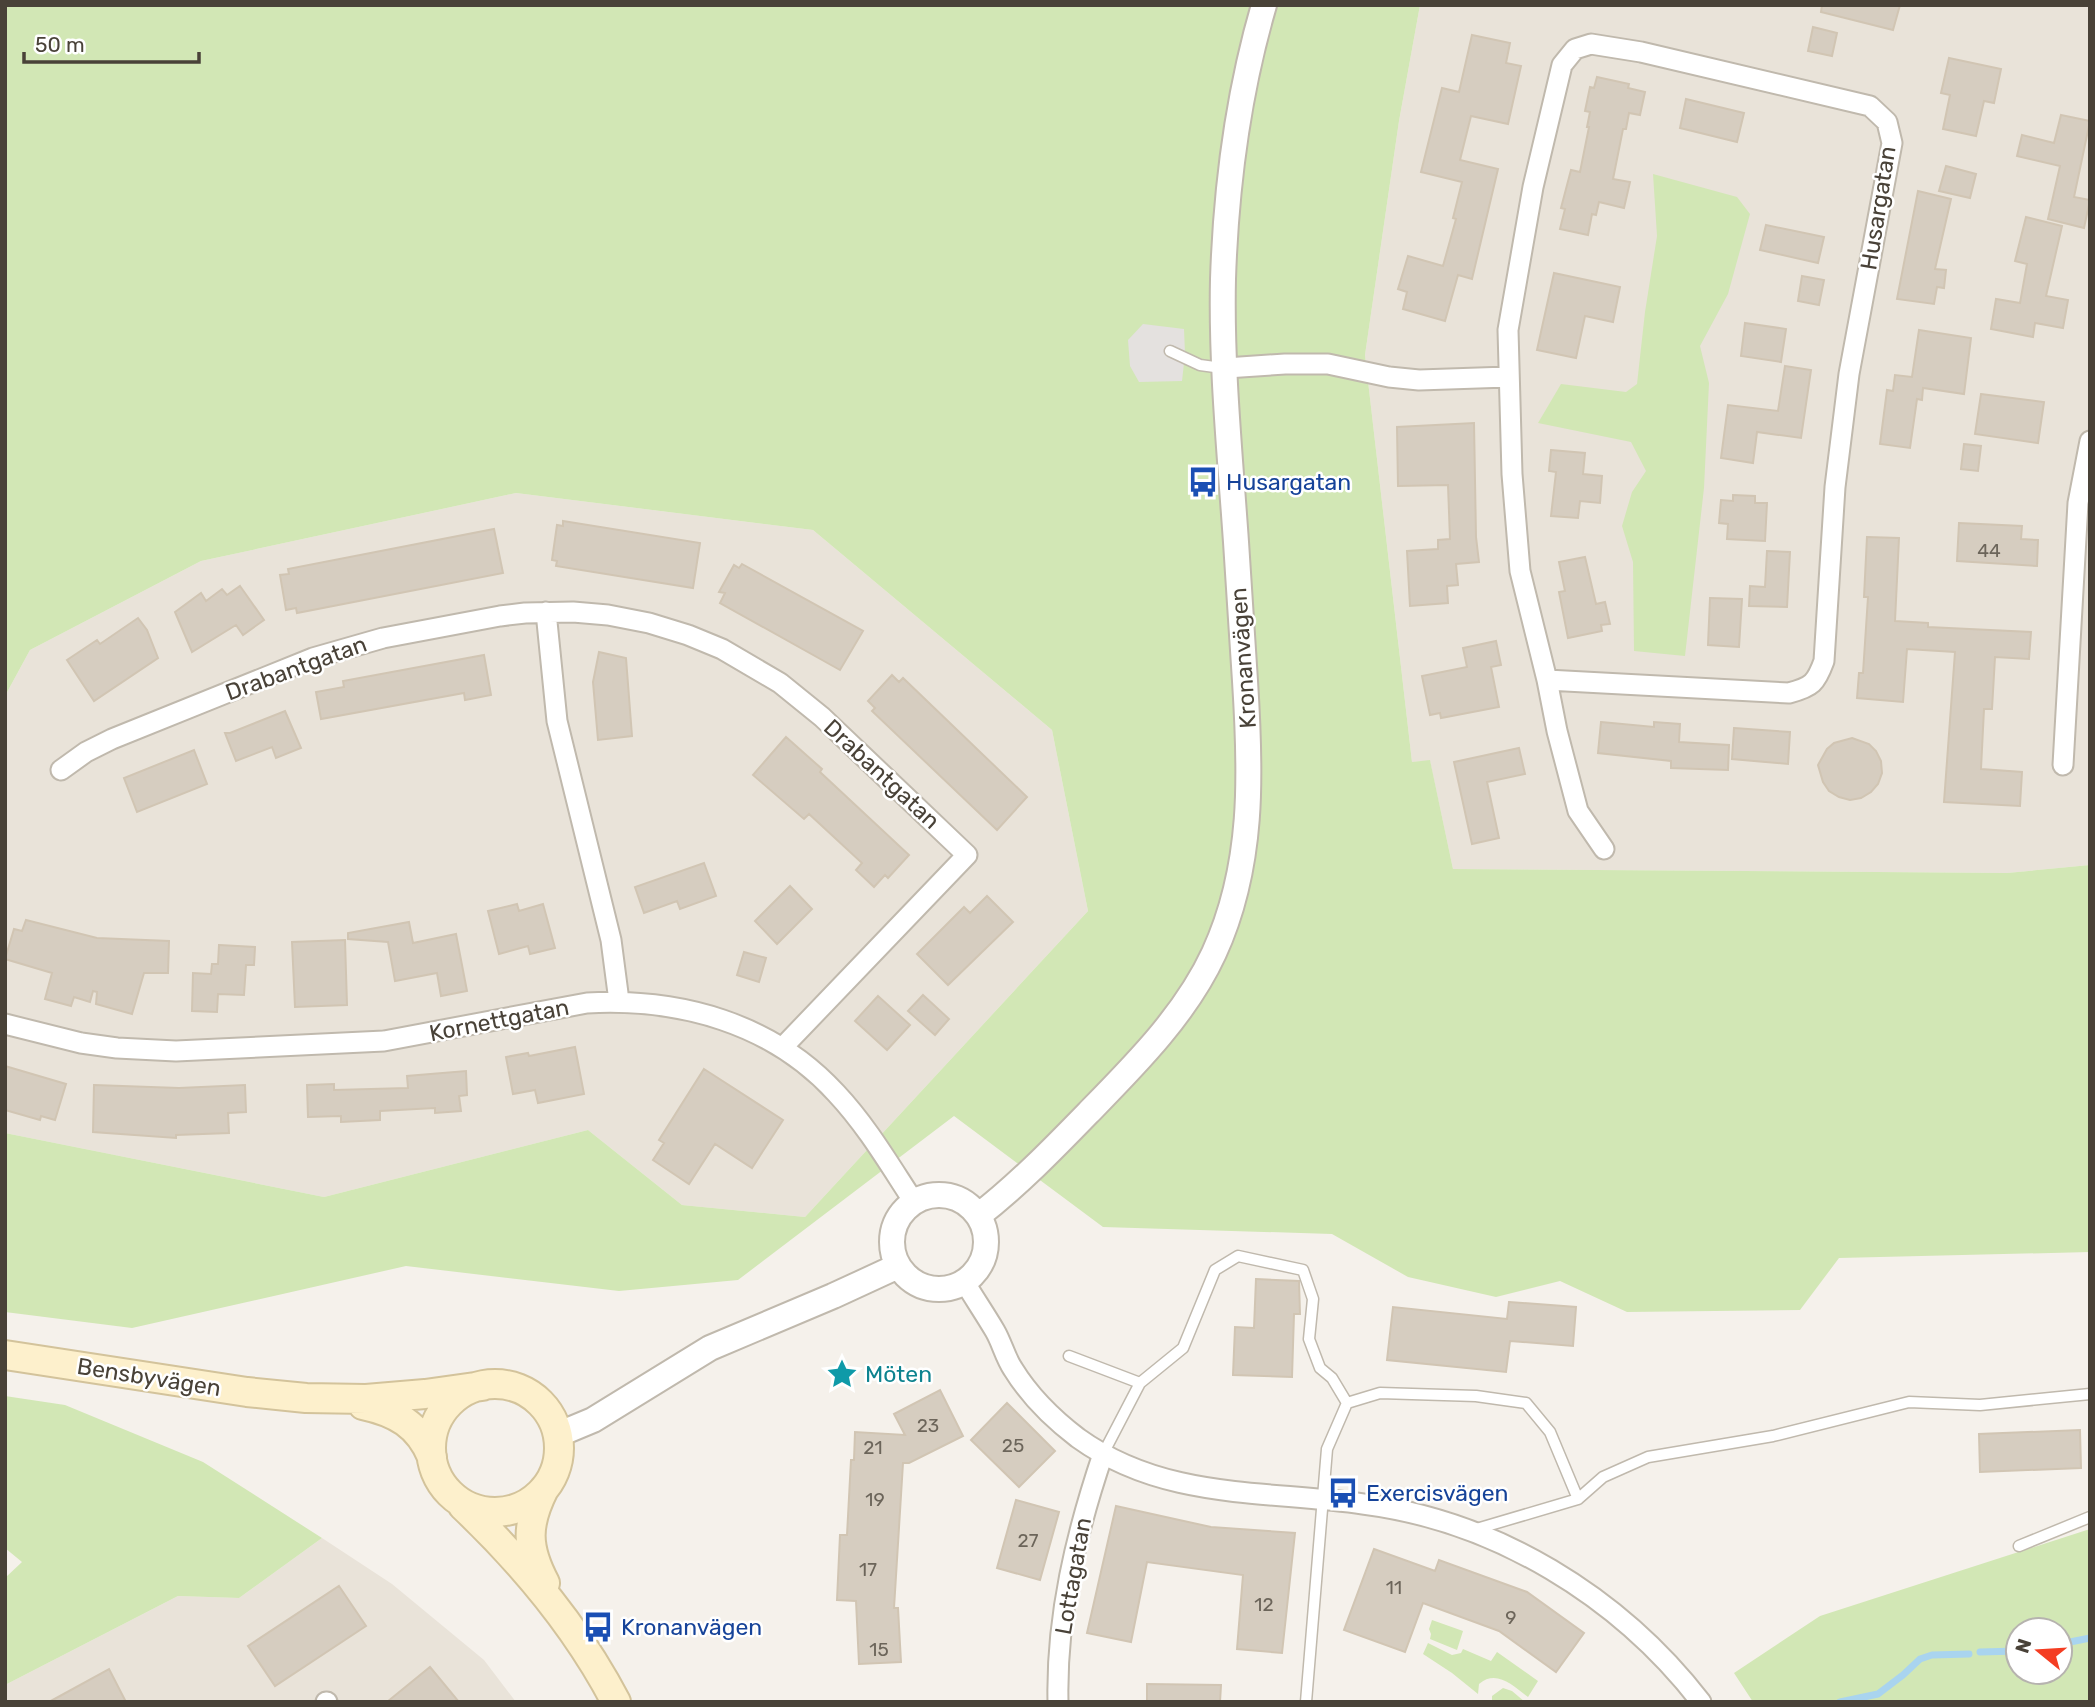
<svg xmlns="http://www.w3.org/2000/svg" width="2095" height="1707" viewBox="0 0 2095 1707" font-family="Rubik,sans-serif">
	<rect width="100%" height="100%" fill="#f5f1eb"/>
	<path fill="#e9e3d9" d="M 1420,5 L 2090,5 L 2090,865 L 2007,873 L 1453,869 L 1430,761 L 1412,762 L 1365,355 L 1399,121 Z
		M 516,493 L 813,530 L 1052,730 L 1088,911 L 805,1217 L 682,1205 L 588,1130 L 324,1197 L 5,1133 L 5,696 L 30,650 L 201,561 Z
		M 322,1538 L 392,1584 L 484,1660 L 516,1702 L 5,1702 L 5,1685 L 178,1596 L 239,1598 Z"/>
	<path fill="#d2e7b5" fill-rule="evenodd" d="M 5,5 L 1420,5 L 1399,121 L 1365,355 L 1412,762 L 1430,760 L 1453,869 L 2007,873 L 2090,865 L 2090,1252 L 1839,1258 L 1800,1310 L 1627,1312 L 1560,1281 L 1496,1297 L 1408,1277 L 1332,1234 L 1103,1227 L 954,1116 L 738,1280 L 619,1291 L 406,1266 L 132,1328 L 5,1312 L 5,1133 L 324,1197 L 588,1130 L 682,1205 L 805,1217 L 1088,911 L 1052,730 L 813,530 L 516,493 L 201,561 L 30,650 L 5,696 Z
		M 1653,174 L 1737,197 L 1750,214 L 1728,294 L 1700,346 L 1709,383 L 1704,488 L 1685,656 L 1634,651 L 1633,562 L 1622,526 L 1632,492 L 1646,471 L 1631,442 L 1538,423 L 1561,384 L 1626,392 L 1637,384 L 1645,312 L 1657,236 Z
		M 5,1396 L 65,1405 L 203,1462 L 322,1538 L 239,1598 L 178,1596 L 5,1685 L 5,1578 L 22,1562 L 5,1548 Z
		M 2090,1529 L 2090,1702 L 1753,1702 L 1734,1673 L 1820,1616 ZM 2060,1630 L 2060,1672 L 2018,1672 L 2018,1630 Z
		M 1432,1620 L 1463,1631 L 1457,1650 L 1430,1639 L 1431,1634 L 1429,1629 Z
		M 1428,1643 L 1452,1655 L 1461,1653 L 1463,1649 L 1491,1661 L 1497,1652 L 1538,1681 L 1528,1697 C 1513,1686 1497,1669 1479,1684 L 1478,1694 L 1452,1673 L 1423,1654 Z
		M 1503,1688 L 1512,1691 L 1525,1702 L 1492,1702 L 1492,1696 Z"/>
	<path fill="#e4e1df" d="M 1143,324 L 1184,329 L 1185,354 L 1182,381 L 1139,382 L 1130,366 L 1128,340 Z"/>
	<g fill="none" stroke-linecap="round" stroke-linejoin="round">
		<path stroke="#a9d4ef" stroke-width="7" d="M 2060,1644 L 2090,1638
			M 1980,1652 L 2018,1651
			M 1840,1702 L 1878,1694 L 1903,1675 L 1920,1659 L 1932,1655 L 1969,1654"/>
	</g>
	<path fill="#d6cdc0" stroke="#d1c5b3" stroke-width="2" d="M 1822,5 L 1900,5 L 1893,30 L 1821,12 Z
		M 1813,27 L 1837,33 L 1832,56 L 1808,51 Z
		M 1472,35 L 1510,43 L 1506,63 L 1521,66 L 1508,124 L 1471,116 L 1460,160 L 1498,169 L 1472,279 L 1458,275 L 1445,321 L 1403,309 L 1407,292 L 1398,289 L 1408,256 L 1443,266 L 1456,219 L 1453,218 L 1462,182 L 1421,172 L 1442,88 L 1459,92 Z
		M 1949,58 L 2001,69 L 1994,103 L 1984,101 L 1976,136 L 1943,129 L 1950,95 L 1941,93 Z
		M 1597,77 L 1629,84 L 1628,88 L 1645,92 L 1640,115 L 1629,113 L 1626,129 L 1623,129 L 1613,179 L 1630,182 L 1624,208 L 1599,202 L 1596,215 L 1592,214 L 1588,235 L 1560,229 L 1565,209 L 1561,208 L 1571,170 L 1580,172 L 1589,127 L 1587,127 L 1590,112 L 1585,111 L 1590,87 L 1594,88 Z
		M 1686,99 L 1744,113 L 1737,142 L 1680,128 Z
		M 2061,115 L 2090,121 L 2074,197 L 2090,200 L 2084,228 L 2048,219 L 2060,166 L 2017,156 L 2022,135 L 2054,143 Z
		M 1946,166 L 1976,174 L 1970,198 L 1939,191 Z
		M 1918,191 L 1951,199 L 1935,269 L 1946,270 L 1944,288 L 1937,287 L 1934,304 L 1897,299 Z
		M 2026,217 L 2062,226 L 2046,296 L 2068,300 L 2063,328 L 2035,323 L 2033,337 L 1991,329 L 1996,299 L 2020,303 L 2027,264 L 2015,261 Z
		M 1766,225 L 1824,237 L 1818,263 L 1760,250 Z
		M 1554,273 L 1620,287 L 1613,322 L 1585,316 L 1576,358 L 1537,350 Z
		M 1802,276 L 1824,280 L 1819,305 L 1798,301 Z
		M 1745,323 L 1786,329 L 1781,362 L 1741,356 Z
		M 1919,330 L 1971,338 L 1964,394 L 1923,388 L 1922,400 L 1917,399 L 1910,448 L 1880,444 L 1887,390 L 1893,391 L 1895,375 L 1912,377 Z
		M 1785,366 L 1811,370 L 1801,438 L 1757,432 L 1753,463 L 1721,458 L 1728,405 L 1778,411 Z
		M 1981,394 L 2044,402 L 2038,443 L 1975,434 Z
		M 1474,423 L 1476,537 L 1479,562 L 1456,564 L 1458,585 L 1447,586 L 1448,603 L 1410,606 L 1407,551 L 1438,549 L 1438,540 L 1450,539 L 1448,485 L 1398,486 L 1397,427 Z
		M 1964,444 L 1981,446 L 1978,471 L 1961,469 Z
		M 1551,450 L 1585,453 L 1583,474 L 1602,476 L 1600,503 L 1580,501 L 1578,518 L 1551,516 L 1556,472 L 1549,471 Z
		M 1733,495 L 1755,496 L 1755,503 L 1767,503 L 1765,541 L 1727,539 L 1728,524 L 1719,523 L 1721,500 L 1733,501 Z
		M 563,521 L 700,543 L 693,588 L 556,566 L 557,561 L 552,560 L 557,525 L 563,526 Z
		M 1959,523 L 2022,526 L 2021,539 L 2038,540 L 2037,566 L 1957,561 Z
		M 494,529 L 503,573 L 297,613 L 296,608 L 286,610 L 280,575 L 289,574 L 288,569 Z
		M 1867,537 L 1899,538 L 1895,621 L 1928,623 L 1928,627 L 2031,632 L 2029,659 L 1995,657 L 1992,709 L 1984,709 L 1981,769 L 2022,772 L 2020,806 L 1944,802 L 1955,652 L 1907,649 L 1903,702 L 1857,698 L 1859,673 L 1863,673 L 1868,597 L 1864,597 Z
		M 1767,551 L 1790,552 L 1787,607 L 1749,606 L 1750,586 L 1765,587 Z
		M 1585,557 L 1596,604 L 1605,602 L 1610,624 L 1601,625 L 1602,631 L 1568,638 L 1559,592 L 1565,591 L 1559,562 Z
		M 742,564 L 863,631 L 840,670 L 720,603 L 725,593 L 719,592 L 734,565 L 739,568 Z
		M 240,586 L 264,620 L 243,635 L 236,625 L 192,652 L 175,612 L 201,593 L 206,601 L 222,589 L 227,595 Z
		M 1710,598 L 1742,599 L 1739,647 L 1708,645 Z
		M 138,618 L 147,630 L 158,658 L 94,701 L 67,660 L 97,640 L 100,644 Z
		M 1496,641 L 1501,665 L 1491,667 L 1499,707 L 1441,718 L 1440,713 L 1430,715 L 1422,676 L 1467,667 L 1463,648 Z
		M 599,652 L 626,658 L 632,736 L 598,740 L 593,682 Z
		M 484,655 L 491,695 L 465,700 L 464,693 L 321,719 L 316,692 L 344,687 L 343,681 Z
		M 892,675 L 899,682 L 903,678 L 1027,797 L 997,830 L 872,711 L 875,708 L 868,701 Z
		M 285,711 L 301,748 L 276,758 L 272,747 L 236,761 L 225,733 L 230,733 Z
		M 1601,722 L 1654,727 L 1654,722 L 1680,724 L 1679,742 L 1729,745 L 1728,770 L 1671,768 L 1671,761 L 1598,753 Z
		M 1734,728 L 1790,732 L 1788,764 L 1732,759 Z
		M 786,737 L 822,769 L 820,772 L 909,855 L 888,878 L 885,875 L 874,887 L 856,870 L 862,863 L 809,814 L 804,819 L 753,775 Z
		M 1852,738 L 1869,744 L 1876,751 L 1881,761 L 1882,773 L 1878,784 L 1871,792 L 1861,798 L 1850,800 L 1839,797 L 1829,791 L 1823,782 L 1818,765 L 1827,749 L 1834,743 Z
		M 1519,748 L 1525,774 L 1487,782 L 1499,838 L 1472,844 L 1454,762 Z
		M 194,750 L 207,784 L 137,812 L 124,778 Z
		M 704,863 L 716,896 L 680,909 L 677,901 L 644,913 L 635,887 Z
		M 790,886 L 812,909 L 777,944 L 755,921 Z
		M 987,896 L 1013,922 L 948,985 L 917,954 L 964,907 L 970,913 Z
		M 517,904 L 519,911 L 543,904 L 555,948 L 530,954 L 528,946 L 499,954 L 488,911 Z
		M 26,920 L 97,938 L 169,941 L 168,973 L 144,973 L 132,1014 L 96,1004 L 97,992 L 93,991 L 90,1002 L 74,997 L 71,1006 L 45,999 L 52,973 L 5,959 L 14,929 L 22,931 Z
		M 409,922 L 413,943 L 456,934 L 467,991 L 441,996 L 437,973 L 395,981 L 388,942 L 348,939 L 348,933 Z
		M 345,940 L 347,1005 L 295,1007 L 292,942 Z
		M 219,945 L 255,947 L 254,965 L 246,965 L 244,995 L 218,994 L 217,1012 L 192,1011 L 193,973 L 211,974 L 212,964 L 218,964 Z
		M 744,952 L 766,958 L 759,982 L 737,975 Z
		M 923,995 L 949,1019 L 935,1035 L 908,1011 Z
		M 878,996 L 910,1025 L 887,1050 L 855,1021 Z
		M 575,1047 L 584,1094 L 538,1103 L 535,1090 L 513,1094 L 506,1057 L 528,1053 L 529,1056 Z
		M 5,1066 L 66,1084 L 55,1120 L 41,1116 L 40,1120 L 5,1110 Z
		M 704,1069 L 783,1120 L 752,1168 L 715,1144 L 689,1184 L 653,1160 L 664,1143 L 659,1140 Z
		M 466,1071 L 467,1095 L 459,1096 L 461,1111 L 435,1113 L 435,1108 L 380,1111 L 380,1120 L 341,1122 L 341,1116 L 308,1117 L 307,1085 L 334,1084 L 334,1090 L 408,1088 L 407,1076 Z
		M 94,1085 L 179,1088 L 245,1085 L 246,1112 L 228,1113 L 229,1133 L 176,1135 L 176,1138 L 93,1132 Z
		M 1256,1279 L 1299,1281 L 1300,1314 L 1294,1314 L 1292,1377 L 1233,1375 L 1235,1327 L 1254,1328 Z
		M 1509,1302 L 1576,1307 L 1573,1346 L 1510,1341 L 1506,1372 L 1387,1360 L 1393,1307 L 1507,1319 Z
		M 940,1390 L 963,1436 L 909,1463 L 903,1463 L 894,1608 L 898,1608 L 901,1662 L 859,1664 L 856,1601 L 837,1600 L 840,1535 L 847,1535 L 851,1460 L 854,1460 L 855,1432 L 905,1435 L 894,1414 Z
		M 1007,1403 L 1055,1451 L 1019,1487 L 971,1440 Z
		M 2080,1430 L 2081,1468 L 1980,1472 L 1979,1434 Z
		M 1016,1500 L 1059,1512 L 1040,1580 L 997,1568 Z
		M 1116,1506 L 1211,1527 L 1295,1533 L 1282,1653 L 1237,1649 L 1243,1575 L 1147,1562 L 1131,1642 L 1087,1633 Z
		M 1374,1549 L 1435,1571 L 1439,1560 L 1527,1592 L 1584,1633 L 1556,1672 L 1499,1631 L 1423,1603 L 1405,1652 L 1344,1630 Z
		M 339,1586 L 366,1626 L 275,1686 L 248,1646 Z
		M 430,1667 L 459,1702 L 387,1702 Z
		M 109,1669 L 126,1702 L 49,1702 Z
		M 1147,1684 L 1221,1685 L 1220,1702 L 1147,1702 Z"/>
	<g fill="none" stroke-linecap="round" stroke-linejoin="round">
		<g stroke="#c0b9ad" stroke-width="13">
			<path id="service" d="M 1170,351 L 1200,365 L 1222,368
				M 1069,1356 L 1140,1383
				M 1103,1454 L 1140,1383 L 1183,1348 L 1215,1270 L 1238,1256 L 1303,1270 L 1313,1299 L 1309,1339 L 1320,1368 L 1332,1378 L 1347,1403
				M 1473,1530 L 1578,1499 L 1603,1477 L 1648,1457 L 1773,1436 L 1909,1402 L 1980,1405 L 2090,1394
				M 2019,1546 L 2090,1517
				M 1306,1702 L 1327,1449 L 1347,1403 L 1380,1393 L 1476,1396 L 1526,1403 L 1550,1432 L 1578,1499"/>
		</g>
		<g stroke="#c0b9ad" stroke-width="23">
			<path id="minor" d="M 1226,368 L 1285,364 L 1328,364 L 1389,377 L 1419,380 L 1508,377
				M 546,612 L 557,721 L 611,940 L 619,1001
				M 1547,680 L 1789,693 C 1812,687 1816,683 1824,661 L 1835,487 L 1849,374 L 1892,143 L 1887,122 L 1870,106 L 1641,52 L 1591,44 L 1575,49 L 1562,65 L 1533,187 L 1508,330 L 1512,474 L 1520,571 L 1547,680 L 1557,731 L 1578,811 L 1604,849
				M 2063,765 L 2078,503 L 2090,441
				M 61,770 L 86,752 L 112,739 L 313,658 L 383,638 L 500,616 L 525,613 L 573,612 L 608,615 L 649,623 L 688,635 L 722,649 L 780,683 L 822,717 L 967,855 L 782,1048
				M 5,1024 L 81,1043 L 117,1048 L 176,1051 L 384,1041 L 587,1003 C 680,998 772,1023 836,1093 C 867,1126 889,1164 914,1202
				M 964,1281 C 974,1298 985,1314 995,1331 C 1002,1343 1005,1357 1013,1369 C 1029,1395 1053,1419 1078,1438 C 1164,1500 1263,1490 1363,1504 C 1496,1521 1619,1596 1701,1702
				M 326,1702 L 327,1702
				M 1058,1702 C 1056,1617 1076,1534 1103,1454"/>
		</g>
		<g stroke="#c0b9ad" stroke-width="28">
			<path id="tertiary" d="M892 1242a47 47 0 1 1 94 0a47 47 0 1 1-94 0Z
				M 978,1216 C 1018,1185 1053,1149 1088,1113 C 1135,1065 1186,1014 1214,953 C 1254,866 1251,774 1245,681 C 1242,635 1239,588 1236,542 C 1230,455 1221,366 1223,279 C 1226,186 1238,94 1264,5
				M 557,1435 L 593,1420 L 710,1348 L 833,1296 L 898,1266"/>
		</g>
		<g stroke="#d3c39b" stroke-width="32">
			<path id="secondary" d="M 5,1355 L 247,1392 L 306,1398 L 366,1399 L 425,1394 L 482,1386
				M431 1448a64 64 0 1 1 128 0a64 64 0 1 1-128 0Z
				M 363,1405 C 396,1412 419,1425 432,1457
				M 544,1489 C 526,1525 526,1547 545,1583
				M 463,1506 C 524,1564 577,1627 616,1702"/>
		</g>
		<use href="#service" stroke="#fff" stroke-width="10"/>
		<use href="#minor" stroke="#fff" stroke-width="19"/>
		<use href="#tertiary" stroke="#fff" stroke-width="24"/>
		<use href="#secondary" stroke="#fdf0cc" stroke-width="28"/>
	</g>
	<defs>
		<g id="bus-bare" transform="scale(2.415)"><path d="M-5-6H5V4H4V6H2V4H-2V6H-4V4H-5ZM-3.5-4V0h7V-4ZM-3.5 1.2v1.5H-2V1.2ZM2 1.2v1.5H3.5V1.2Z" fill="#1a4fb4" stroke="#fff" stroke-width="2.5" paint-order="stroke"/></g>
		<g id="sight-bare" transform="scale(2.415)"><path d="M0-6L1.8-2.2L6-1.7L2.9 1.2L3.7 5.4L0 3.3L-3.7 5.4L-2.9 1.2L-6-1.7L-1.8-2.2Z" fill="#0f9aa8" stroke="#fff" stroke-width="2.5" paint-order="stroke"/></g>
	</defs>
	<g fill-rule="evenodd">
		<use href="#bus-bare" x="1203" y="482"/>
		<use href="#sight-bare" x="842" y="1374"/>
		<use href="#bus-bare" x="1343" y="1493"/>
		<use href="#bus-bare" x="598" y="1627"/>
	</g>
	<g text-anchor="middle" stroke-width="5" stroke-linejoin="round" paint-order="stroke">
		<g font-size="19" fill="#6c655a">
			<text x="1989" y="557">44</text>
			<text x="928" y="1432">23</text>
			<text x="1013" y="1452">25</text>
			<text x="873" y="1454">21</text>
			<text x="875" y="1506">19</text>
			<text x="1028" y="1547">27</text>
			<text x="868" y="1576">17</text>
			<text x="1394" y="1594">11</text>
			<text x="1264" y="1611">12</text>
			<text x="1511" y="1624">9</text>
			<text x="879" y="1656">15</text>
		</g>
		<g font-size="23" fill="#494238" stroke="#fff">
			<text transform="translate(1878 208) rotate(-81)" y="8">Husargatan</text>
			<text transform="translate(1243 658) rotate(-94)" y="8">Kronanvägen</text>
			<text transform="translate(296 668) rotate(-20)" y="8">Drabantgatan</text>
			<text transform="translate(882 774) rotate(43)" y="8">Drabantgatan</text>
			<text transform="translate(499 1020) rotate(-11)" y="8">Kornettgatan</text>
			<text transform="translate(149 1377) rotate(9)" y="8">Bensbyvägen</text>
			<text transform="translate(1073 1576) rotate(-80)" y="8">Lottagatan</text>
		</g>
		<g font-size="23" fill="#164399" stroke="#fff" text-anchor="start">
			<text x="1226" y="490">Husargatan</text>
			<text x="1366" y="1501">Exercisvägen</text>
			<text x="621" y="1635">Kronanvägen</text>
		</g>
		<g font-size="23" fill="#0d838f" stroke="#fff" text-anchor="start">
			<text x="865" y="1382">Möten</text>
		</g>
	</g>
	<rect width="2095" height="1707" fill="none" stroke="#494238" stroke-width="14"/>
	<g transform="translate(2039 1651) rotate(288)"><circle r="33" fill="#ffffff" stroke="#b6b3af" stroke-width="2"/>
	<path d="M0-5L12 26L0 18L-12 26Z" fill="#f43d22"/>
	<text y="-10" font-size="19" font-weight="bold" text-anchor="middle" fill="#494238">N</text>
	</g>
	<path d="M24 52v10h175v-10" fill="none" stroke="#494238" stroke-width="3.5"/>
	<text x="35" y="52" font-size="21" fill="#494238" stroke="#ffffff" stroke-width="5" paint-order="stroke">50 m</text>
</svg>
